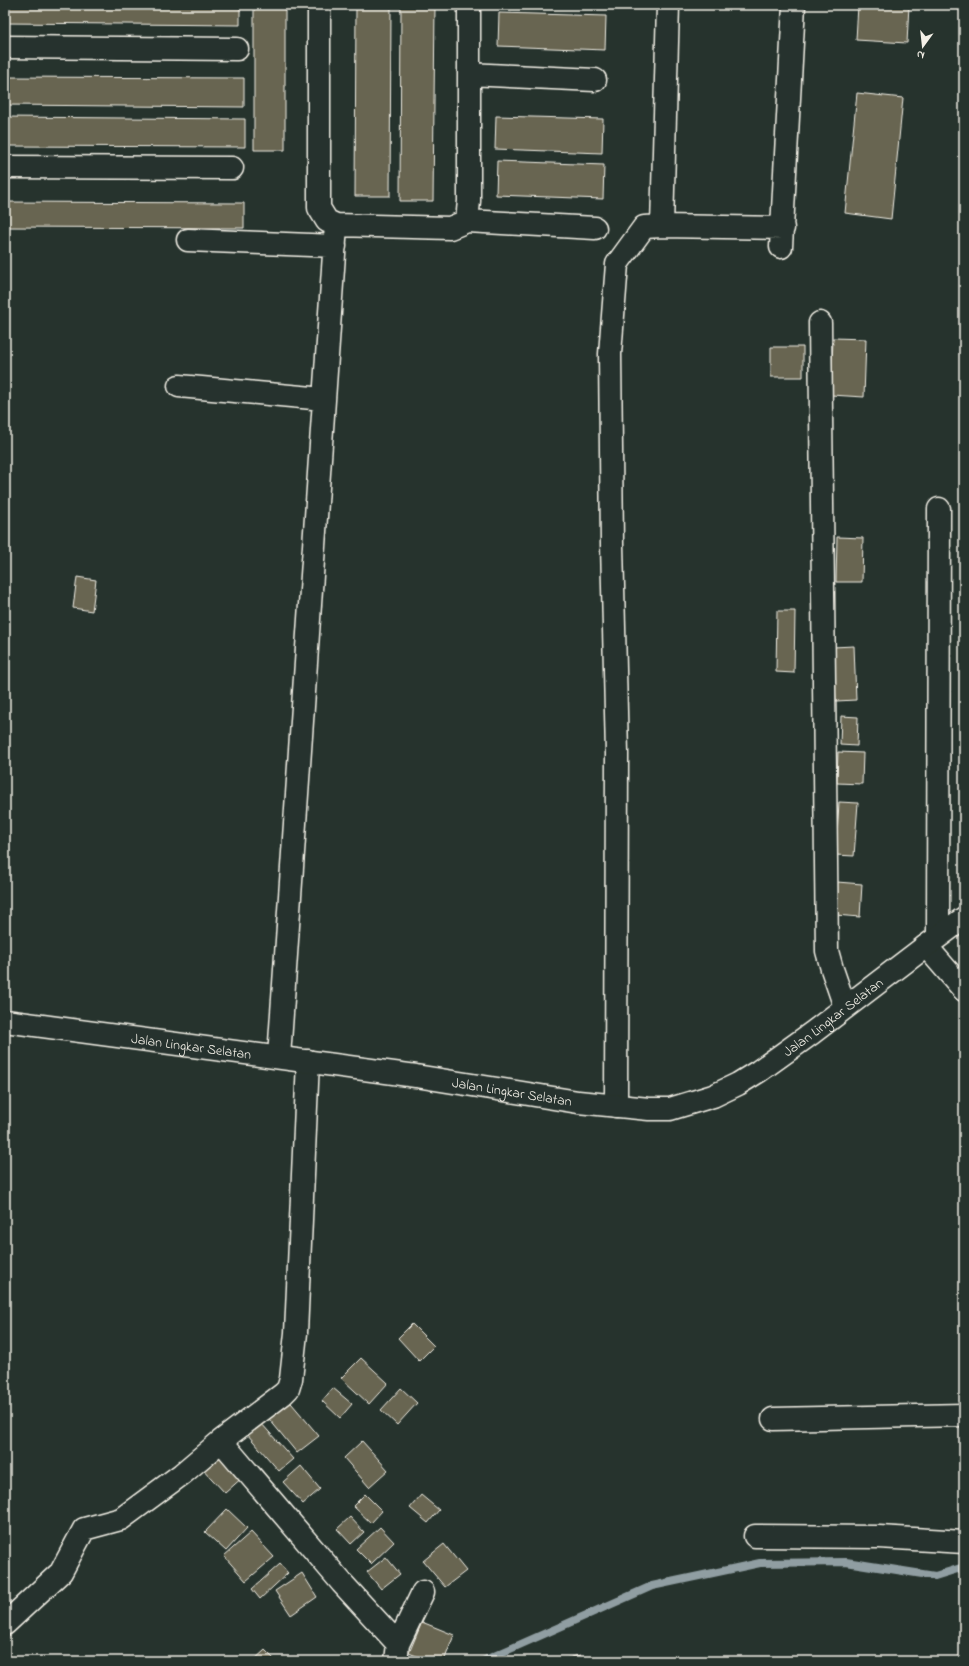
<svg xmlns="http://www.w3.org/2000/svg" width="969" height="1666" viewBox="0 0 969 1666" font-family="'Indie Flower',sans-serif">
	<rect width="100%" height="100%" fill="#26332d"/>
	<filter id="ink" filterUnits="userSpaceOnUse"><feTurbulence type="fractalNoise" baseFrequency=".025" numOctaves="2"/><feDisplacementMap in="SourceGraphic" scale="8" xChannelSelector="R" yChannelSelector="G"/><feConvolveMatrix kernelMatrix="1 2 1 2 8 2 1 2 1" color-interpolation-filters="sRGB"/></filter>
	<g filter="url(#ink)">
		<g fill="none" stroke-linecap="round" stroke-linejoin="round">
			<path stroke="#909ea2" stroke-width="8" d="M 483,1661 L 652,1586 L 760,1563 L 846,1562 L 935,1576 L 964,1567"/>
		</g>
		<path fill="#676551" stroke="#f4f1e8" d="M 5,5 L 240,5 L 240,25 L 5,23 Z
			M 254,5 L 285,5 L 285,150 L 254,150 Z
			M 356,5 L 391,5 L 390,196 L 355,196 Z
			M 401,5 L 435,5 L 433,201 L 400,201 Z
			M 858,5 L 909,5 L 907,43 L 856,40 Z
			M 499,13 L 606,16 L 605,50 L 498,46 Z
			M 5,77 L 244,78 L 244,107 L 5,105 Z
			M 857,93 L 903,98 L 891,219 L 845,213 Z
			M 496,116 L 603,119 L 602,153 L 495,149 Z
			M 5,117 L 245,119 L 245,147 L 5,146 Z
			M 497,161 L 604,165 L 603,199 L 496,195 Z
			M 5,202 L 244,203 L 244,228 L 5,227 Z
			M 833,338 L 866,339 L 864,397 L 831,395 Z
			M 771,347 L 803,347 L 803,377 L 771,377 Z
			M 837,537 L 863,538 L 862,582 L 836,582 Z
			M 77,577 L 96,580 L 92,611 L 73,608 Z
			M 777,611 L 795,611 L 794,673 L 776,672 Z
			M 854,646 L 856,700 L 836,701 L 833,647 Z
			M 841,716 L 858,717 L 857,746 L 840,745 Z
			M 838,752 L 863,753 L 862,784 L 837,783 Z
			M 839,802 L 858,803 L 854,856 L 836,855 Z
			M 837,882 L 862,884 L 860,917 L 835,915 Z
			M 412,1324 L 434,1346 L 419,1361 L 398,1338 Z
			M 361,1358 L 388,1383 L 369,1404 L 341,1378 Z
			M 333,1388 L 352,1404 L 340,1418 L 322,1401 Z
			M 401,1388 L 417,1403 L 397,1425 L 381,1410 Z
			M 286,1397 L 319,1436 L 297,1453 L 265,1414 Z
			M 261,1423 L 293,1459 L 279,1471 L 247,1434 Z
			M 362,1441 L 388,1470 L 369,1487 L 344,1458 Z
			M 218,1448 L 244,1476 L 225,1493 L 199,1465 Z
			M 301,1466 L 320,1489 L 303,1504 L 283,1482 Z
			M 365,1494 L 382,1511 L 371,1523 L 353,1506 Z
			M 421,1495 L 439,1510 L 428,1523 L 410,1508 Z
			M 227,1509 L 247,1528 L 226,1551 L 205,1532 Z
			M 350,1517 L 364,1532 L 351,1544 L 337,1529 Z
			M 380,1527 L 394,1542 L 371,1564 L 356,1549 Z
			M 251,1532 L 274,1557 L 246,1581 L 224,1556 Z
			M 444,1544 L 466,1571 L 445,1587 L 423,1561 Z
			M 386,1557 L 400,1574 L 381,1589 L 367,1572 Z
			M 280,1564 L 288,1573 L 260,1599 L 252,1589 Z
			M 302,1573 L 317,1597 L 291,1615 L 275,1591 Z
			M 422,1622 L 454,1635 L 444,1661 L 429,1661 L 409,1653 Z
			M 265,1650 L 276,1661 L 253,1661 Z
			M 580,1655 L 582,1661 L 556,1661 Z"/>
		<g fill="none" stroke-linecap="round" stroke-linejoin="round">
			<g stroke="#f4f1e8" stroke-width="25">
				<path id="street" d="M 319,5 L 319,208 L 327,221 L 336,225 L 450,228 L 467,221 L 469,201 L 469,5
					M 5,47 L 237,49
					M 469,74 L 595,80
					M 5,167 L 232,168
					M 467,221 L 595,228
					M 662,226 L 668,5
					M 188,240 L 335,246
					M 781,247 L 794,5
					M 820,323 L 827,951 L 832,969 L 845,1007
					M 179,386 L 324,399
					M 938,936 L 939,509
					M 926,946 L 964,990
					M 279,1057 L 336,225
					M 616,1106 L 617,754 L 612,544 L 610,354 L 617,264 L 644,227 L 662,226 L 783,228
					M 773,1419 L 964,1415
					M 221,1441 L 342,1583 L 398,1644 L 396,1661
					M 755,1536 L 879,1537 L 964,1542
					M 5,1624 L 61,1572 L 84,1529 L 121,1519 L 182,1474 L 221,1441 L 283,1394 L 288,1389 L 291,1379 L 296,1333 L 308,1061
					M 398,1644 L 423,1592"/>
			</g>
			<g stroke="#f4f1e8" stroke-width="25">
				<g id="secondary">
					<path id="s1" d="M 5,1021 L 416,1076 L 578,1102 L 649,1109 L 670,1109 L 713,1096 L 738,1084 L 759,1071 L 812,1033 L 926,946 L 964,918"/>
				</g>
			</g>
			<use href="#street" stroke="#26332d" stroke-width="22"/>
			<use href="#secondary" stroke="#26332d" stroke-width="22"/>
		</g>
	</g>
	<g text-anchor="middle" stroke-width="4" stroke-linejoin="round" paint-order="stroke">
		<g font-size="14" fill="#f4f1e8" stroke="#26332d">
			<text dy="5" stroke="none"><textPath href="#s1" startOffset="860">Jalan Lingkar Selatan</textPath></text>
			<text dy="5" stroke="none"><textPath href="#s1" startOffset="188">Jalan Lingkar Selatan</textPath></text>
			<text dy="5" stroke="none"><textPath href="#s1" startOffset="512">Jalan Lingkar Selatan</textPath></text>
		</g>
	</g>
	<rect width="969" height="1666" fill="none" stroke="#26332d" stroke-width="20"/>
	<rect x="10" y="10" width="949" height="1646" fill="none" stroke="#f4f1e8" stroke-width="1.5" filter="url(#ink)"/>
	<g transform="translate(923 46) rotate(195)" stroke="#26332d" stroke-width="3" paint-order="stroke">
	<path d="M0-3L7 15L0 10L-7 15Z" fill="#f4f1e8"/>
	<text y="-6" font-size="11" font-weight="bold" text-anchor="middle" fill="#f4f1e8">N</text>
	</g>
</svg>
